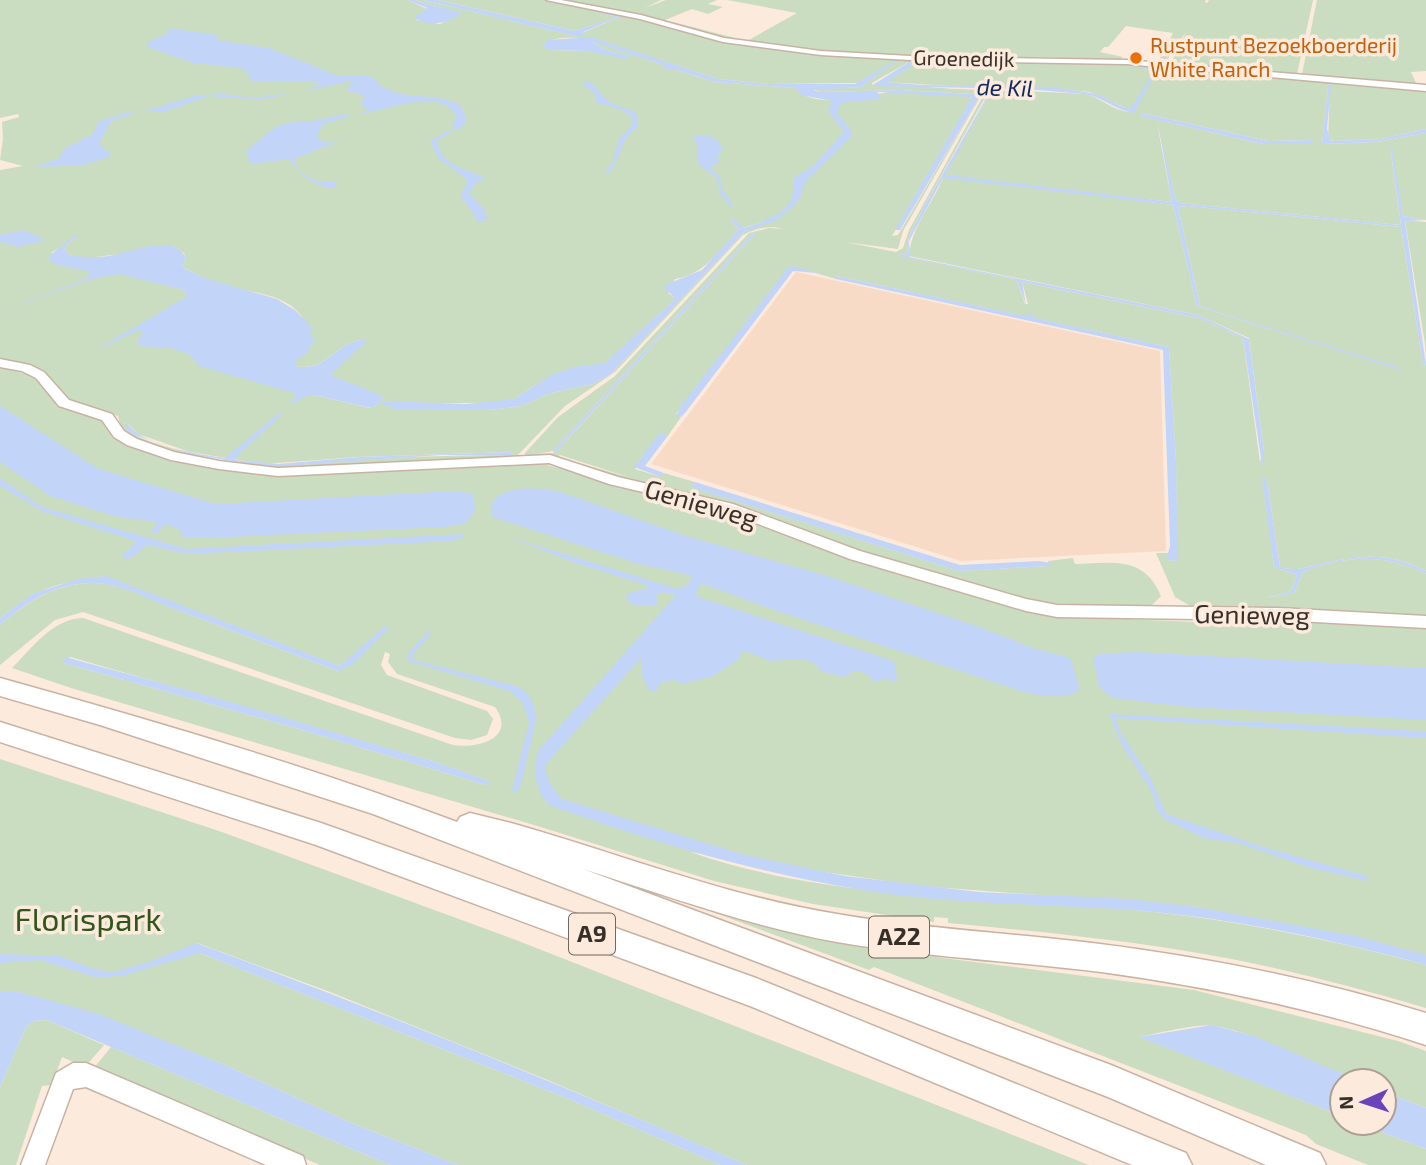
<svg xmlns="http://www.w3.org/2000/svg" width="1426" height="1165" viewBox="0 0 1426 1165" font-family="'Exo 2',sans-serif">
	<rect width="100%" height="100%" fill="#fceadd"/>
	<path fill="#f8dbc6" d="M 796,272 L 1160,351 L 1166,551 L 961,561 L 651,464 Z"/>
	<path fill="#caddc0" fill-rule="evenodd" d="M 0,0 L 408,0 L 427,9 L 416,20 L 440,24 L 461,13 L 415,0 L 424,0 L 576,36 L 584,36 L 582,33 L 621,16 L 585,8 L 617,17 L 575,31 L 438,0 L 543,0 L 586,6 L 691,30 L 726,41 L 815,54 L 1118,63 L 1426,90 L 1426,129 L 1381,139 L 1334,141 L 1328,139 L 1330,87 L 1328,87 L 1322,144 L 1377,142 L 1426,133 L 1426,220 L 1403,216 L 1390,146 L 1401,225 L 1180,203 L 1175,198 L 1157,123 L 1172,202 L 968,179 L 1173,205 L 1197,306 L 1397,369 L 1200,306 L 1178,207 L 1188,206 L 1401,227 L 1423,364 L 1426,365 L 1426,571 C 1389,552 1363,555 1323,563 C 1306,567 1298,572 1280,567 L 1268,487 L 1263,476 L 1274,567 L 1297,575 L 1291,591 L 1265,598 L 1294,593 L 1303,572 C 1345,555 1386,553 1426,574 L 1426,617 L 1201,612 L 1175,597 L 1156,553 L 1169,553 L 1167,560 L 1177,561 L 1176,461 L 1169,347 L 836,276 L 836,279 L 791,266 L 676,414 L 681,417 L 667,437 L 661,434 L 635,469 L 661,477 L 664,473 L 695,482 L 692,487 L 959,571 L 1049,566 L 1048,561 L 1073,558 L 1075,564 C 1112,563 1144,555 1161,596 L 1148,609 L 1040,605 L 570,464 L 571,461 L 631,478 L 560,455 L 556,458 L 525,457 L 525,453 L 558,417 L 615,376 L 749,233 L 769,228 L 783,229 C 770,225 755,228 743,235 L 615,372 L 565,406 L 517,456 L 276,470 C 242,468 147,455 124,431 C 119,426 120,422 118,416 L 72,404 L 39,370 L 0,361 L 0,170 L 23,166 L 0,160 L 3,139 L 2,122 L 19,117 L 18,114 L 0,118 ZM 586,38 L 591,38 L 718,79 L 770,84 L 861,83 L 893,63 L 861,87 L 813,89 L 821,92 L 899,90 L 973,94 L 978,99 L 898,235 L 892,236 L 973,96 C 949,95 925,91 901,91 C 871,92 818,113 795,88 L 715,82 L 677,70 L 668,70 L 663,65 L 591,40 L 603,49 L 631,57 L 588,51 L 548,50 L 543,46 C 552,35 573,38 586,38 ZM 909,62 L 963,63 L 913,64 L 886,82 L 967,87 L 1023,86 L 1090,92 L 1135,112 C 1116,114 1103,98 1085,94 C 1043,91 1001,91 959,89 C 930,88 902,82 873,86 L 872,83 ZM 973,92 L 981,93 L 983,96 L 909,230 L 903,248 L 896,252 L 845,242 L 898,249 L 903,231 L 979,99 L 979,94 ZM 986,96 L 987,99 L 945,174 L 948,176 L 943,178 C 932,205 911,227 909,256 L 1198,315 L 1249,338 L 1264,451 L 1260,462 L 1243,338 L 1199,318 L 1022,282 L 1028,304 L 1025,304 L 1018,283 L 1013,279 L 896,255 L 907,254 L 909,237 L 922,210 ZM 1141,113 L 1268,141 L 1311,140 L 1314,144 L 1263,144 L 1141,116 ZM 732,218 L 744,228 L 762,222 L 767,223 L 744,232 L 611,374 L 593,384 L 551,393 L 521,406 L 489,410 L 380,403 L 370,408 L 314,395 L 197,305 L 184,290 L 51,253 L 79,236 L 67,244 L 65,250 L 69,255 L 88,258 L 174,247 L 184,253 L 186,258 L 182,267 C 190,270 198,275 206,279 C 241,297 299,285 310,336 L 295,361 L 295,366 C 319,371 329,355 346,345 C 351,342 358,341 363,339 L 330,375 L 331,377 L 383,396 L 381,401 L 393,403 L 498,403 L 514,399 L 534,386 L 575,367 L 605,364 L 673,301 L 674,297 L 668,293 L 675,279 C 704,275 720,250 739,229 L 731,221 ZM 753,233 L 755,234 L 567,440 L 554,453 L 537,454 L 553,451 ZM 128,424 L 138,434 L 190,452 L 264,464 L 358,457 L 511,452 L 511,455 C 466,455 422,456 377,459 C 300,463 247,473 171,448 C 156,444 140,439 127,430 Z
		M 563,0 L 661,0 L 645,8 L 666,0 L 717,0 L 708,4 L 723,7 L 708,14 L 692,9 L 665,20 L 747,41 L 797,13 L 727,0 L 1206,0 L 1205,2 L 1207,3 L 1209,0 L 1313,0 L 1297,74 L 1174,63 L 1172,61 L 1186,32 L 1170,54 L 1168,60 L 1160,58 L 1173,33 L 1132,27 L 1126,26 L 1108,47 L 1104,47 L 1100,52 L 1123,57 L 1120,59 L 1028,57 L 1029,59 L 923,58 L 809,52 L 720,37 Z
		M 1317,0 L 1426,0 L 1426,71 L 1411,72 L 1418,87 L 1302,74 Z
		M 1405,220 L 1426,222 L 1426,358 L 1425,344 Z
		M 0,366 L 32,376 L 60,404 L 99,417 L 157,454 L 219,470 L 277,475 L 534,462 L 696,501 L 1056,616 L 1197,622 L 1250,619 L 1426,626 L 1426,956 L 1196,907 L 920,886 L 690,852 C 834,902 995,896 1145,911 C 1241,921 1334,940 1426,965 L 1426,1008 C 1351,986 1275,966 1198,953 C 1115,939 1032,931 948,923 L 948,918 L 934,917 L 934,922 L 813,904 L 714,881 L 534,825 L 71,688 L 12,668 C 32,648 52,619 83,618 L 453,745 C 478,749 517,738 495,707 L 397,674 L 388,662 L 390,654 L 385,652 L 381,665 L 387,675 L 487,711 L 493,719 L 487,735 L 471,740 L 455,738 L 83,612 L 55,620 L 0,665 L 0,625 C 27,602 54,584 90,583 C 119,582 151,599 177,610 C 231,630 284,651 338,671 L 352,658 L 340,666 L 334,664 L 115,581 C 62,578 42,586 0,618 ZM 70,657 L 436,762 L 490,782 L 486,785 L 292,727 L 64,663 Z
		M 0,759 L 219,831 L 516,940 L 1089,1165 L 747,1165 L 545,1079 L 330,992 L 197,943 L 200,953 L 571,1100 L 720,1165 L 458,1165 L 349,1122 L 225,1065 L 126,1026 L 19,992 L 0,992 Z
		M 710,911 L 884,947 L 888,951 L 1194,990 L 1398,1041 L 1426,1051 L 1426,1108 L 1384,1092 L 1384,1081 C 1327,1081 1273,1036 1215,1026 C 1198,1023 1158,1033 1140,1037 L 1342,1116 L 1342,1123 L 1359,1123 L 1426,1149 L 1426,1165 L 1368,1165 L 1316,1144 L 1306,1135 L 874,967 L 869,970 Z
		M 47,1020 L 104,1045 L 85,1067 L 62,1057 L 52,1085 L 42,1086 L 16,1165 L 0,1165 L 0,1087 L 26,1027 L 33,1021 Z
		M 111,1047 L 390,1165 L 320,1165 L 93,1069 Z"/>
	<path fill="#c2d5f9" d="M 408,0 L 415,0 L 462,13 C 448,24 430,27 414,18 L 427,8 Z
		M 424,0 L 438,0 L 575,31 L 616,17 L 580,7 L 538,2 L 581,7 L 621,16 L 583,32 L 585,36 L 575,36 Z
		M 168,28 L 218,35 L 216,40 L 269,48 L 336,75 L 370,76 L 384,88 L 401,94 L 445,99 L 459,104 L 465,114 L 466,123 L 458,130 L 452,129 L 456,116 C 440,84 383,113 358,114 L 368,110 L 360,103 L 365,96 L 346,90 L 353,81 L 304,91 L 320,84 L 312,81 L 252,81 L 246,71 L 240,68 L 194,63 L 147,47 C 148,37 164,38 170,31 Z
		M 591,37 L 718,79 L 770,84 L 855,84 L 894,61 L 898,60 L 861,87 L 813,90 L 821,92 L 899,90 L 973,94 L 978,99 L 900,230 L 895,230 L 972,97 L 877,92 L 881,96 L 879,99 L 841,103 L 837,113 L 851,131 L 852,136 L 805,182 L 801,196 L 793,207 L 775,221 L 744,232 L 611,374 L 593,384 L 551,393 L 521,406 L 489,410 L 395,409 L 380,403 L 371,408 L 314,395 L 306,396 L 292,404 L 290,403 L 296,397 L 294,393 L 199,366 L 189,354 L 170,348 L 139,346 L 137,343 L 142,335 L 141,329 L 104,347 L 102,346 L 183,299 L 187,294 L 184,290 L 119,274 L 92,279 L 0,311 L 86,279 L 90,272 L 54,264 L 48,257 L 75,235 L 80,235 L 67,244 L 65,250 L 69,255 C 82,257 94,258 108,256 C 127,253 175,232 186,258 L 182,267 L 205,278 L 277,299 L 295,310 L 312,327 L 310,336 L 315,340 L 305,355 L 295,361 L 295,366 C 320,371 329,355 346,345 C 351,342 358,341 363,339 L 367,341 L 330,375 L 383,396 L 381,401 L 467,404 L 514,399 L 553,374 L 575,367 L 605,363 L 673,301 L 674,297 L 665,289 L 665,285 L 702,270 L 739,229 L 731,221 L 732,218 L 744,228 C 758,224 784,215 791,200 C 794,193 793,185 794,178 L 814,165 L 844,132 L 828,111 L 832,101 L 801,95 L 795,88 L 715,82 L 677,70 L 666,70 L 663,65 L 592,41 L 603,49 L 632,57 L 625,59 L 588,51 L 548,50 L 543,46 L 548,40 Z
		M 909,62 L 1109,64 L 916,63 L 887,82 C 954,90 1024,80 1091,93 C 1105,95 1116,106 1130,109 L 1155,70 L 1116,65 L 1158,69 L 1134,113 C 1115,110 1102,97 1085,94 L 1025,89 L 871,86 Z
		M 588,81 C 597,86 599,92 605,98 C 613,106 624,107 633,111 L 637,115 L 638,127 C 619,140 622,157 609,173 L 605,172 L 612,164 L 619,139 L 632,125 L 633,119 L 624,111 L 596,102 L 596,95 L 582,83 Z
		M 1328,86 L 1331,86 L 1327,129 L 1331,141 L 1381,139 L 1426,129 L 1426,133 L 1377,142 L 1322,144 Z
		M 295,92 L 262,100 L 208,96 L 164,112 L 142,112 L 194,96 L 221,94 L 257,98 Z
		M 987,93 L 987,99 L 946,175 L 1172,202 L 1158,123 L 1175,198 L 1180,203 L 1401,225 L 1390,145 L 1392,146 L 1403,216 L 1426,220 L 1405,221 L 1426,365 L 1423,364 L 1401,227 L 1188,206 L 1178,207 L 1200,306 L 1401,368 L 1397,369 L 1197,306 L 1173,205 L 943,178 L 909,241 L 910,257 L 1198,315 L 1249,339 L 1264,451 L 1264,463 L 1262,465 L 1243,338 L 1199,318 L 1022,282 L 1026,305 L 1018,283 L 1013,279 L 895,255 L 907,254 L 909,237 L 922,210 L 984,102 Z
		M 128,112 L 135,113 L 111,121 L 99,144 L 111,154 L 109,157 L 83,165 L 35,167 L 60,158 L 64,149 L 93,134 L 99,121 Z
		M 1141,113 L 1268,141 L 1311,140 L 1315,144 L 1263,144 L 1140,116 Z
		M 345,114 L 350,116 L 323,124 L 317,135 L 322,142 L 343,143 C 325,144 311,153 294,159 L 298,171 L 318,182 L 335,182 L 337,183 L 335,188 C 318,188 296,175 290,159 L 250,164 L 250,159 L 245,152 L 275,127 L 286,123 L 312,121 Z
		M 447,131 L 452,132 L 437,140 C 441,168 468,168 486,179 L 477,182 L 469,193 L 484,209 L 487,217 L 484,222 L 477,221 C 474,210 465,205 461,195 L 468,180 L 439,159 L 430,141 Z
		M 693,135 C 710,137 715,134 723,149 L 717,158 L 720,163 L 710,166 L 720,177 L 722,190 L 730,199 L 732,209 L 720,194 L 717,178 L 697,163 L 697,146 Z
		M 24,230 L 46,240 L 18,247 L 0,242 L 0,235 Z
		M 753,233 L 755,234 L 554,454 L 553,451 Z
		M 792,266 L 819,273 L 793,271 L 685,413 L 681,417 L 676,416 L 680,407 L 774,286 L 788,267 Z
		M 836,276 L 1020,315 L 1029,316 L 1031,311 L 1034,318 L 1169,347 L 1176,461 L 1178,561 L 1166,560 L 1170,546 L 1163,350 L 836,279 L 834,277 Z
		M 0,406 L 99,469 L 216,504 L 454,491 L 473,494 L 475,511 L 466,523 L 444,527 L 207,538 L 183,537 C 179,528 174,525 164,526 L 156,534 L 150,532 L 157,524 L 155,522 L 114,516 L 50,496 L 0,462 Z
		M 279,413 L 283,414 L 238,455 L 236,460 L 278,464 L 360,457 L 511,452 L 511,455 L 441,455 L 268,467 L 190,454 L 135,435 L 127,430 L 125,425 L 128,424 C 141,445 201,455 225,458 Z
		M 659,434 L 665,434 L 667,437 L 645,466 L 664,473 L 661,477 L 634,467 Z
		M 1262,477 L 1265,477 L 1268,487 L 1280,567 C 1298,572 1306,567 1323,563 C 1363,555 1388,552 1426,571 L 1426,574 C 1385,553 1345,555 1303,572 L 1294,593 L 1265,598 L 1291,591 L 1297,575 L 1274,567 Z
		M 0,478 L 42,507 L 187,549 L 464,534 L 464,537 L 451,541 L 206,553 L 184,553 L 148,545 L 129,559 L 121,558 L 136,541 L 44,512 L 0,486 Z
		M 695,482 L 960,565 L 1039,561 L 1051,563 L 1050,566 L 959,571 L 691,487 Z
		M 527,488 L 558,491 L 686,536 L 824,575 L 982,628 L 1033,648 L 1066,657 L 1071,659 L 1080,690 C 1063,700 1042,696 1024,692 L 780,612 L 703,584 L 698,587 L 696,595 L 701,598 L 894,661 L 897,678 L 894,683 L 886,678 L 876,682 L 862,671 L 852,672 L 845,677 L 824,672 L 812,662 L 802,659 L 770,661 L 743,650 L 739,659 L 713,676 L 682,684 L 675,680 L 661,682 L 655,692 L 649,690 L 642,675 L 642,657 L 546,764 C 544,778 553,788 562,799 L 745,855 L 845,876 L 979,892 L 1130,899 L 1196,907 L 1356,936 L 1426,955 L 1426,965 C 1334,940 1241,920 1145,911 C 1063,904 980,905 897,895 C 776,879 664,846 549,805 C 535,791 532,768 539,750 L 676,595 L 662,592 L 656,596 L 658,600 L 657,605 L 633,605 L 626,598 L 628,593 L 649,588 L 646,585 L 573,562 L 509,537 L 675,588 L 684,587 L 692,579 L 690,575 L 639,564 L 492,517 C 487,493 508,491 527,488 Z
		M 106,576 L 340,666 L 385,626 L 389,628 L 352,665 L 338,671 C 284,651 231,630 177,610 C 151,600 119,582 90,583 C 53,584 27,602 0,625 L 0,618 L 32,594 L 78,579 Z
		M 429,630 L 432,632 L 414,653 L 414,660 L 516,686 C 545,700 534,729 528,754 C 525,766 523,780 518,791 L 512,791 L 529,722 L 523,703 L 510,691 L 408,661 L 409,652 Z
		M 1135,652 L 1426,668 L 1426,720 L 1190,707 L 1120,699 L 1111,697 L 1099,686 L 1093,658 L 1100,654 Z
		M 65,657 L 217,698 L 436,762 L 491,782 L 486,785 L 292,727 L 64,663 Z
		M 1109,714 L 1406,730 L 1426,732 L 1426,738 L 1115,718 L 1121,733 L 1151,779 L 1166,814 L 1266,848 L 1367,876 L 1368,881 L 1311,868 L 1238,843 L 1204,838 L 1166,820 L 1157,811 L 1152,792 L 1121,743 Z
		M 196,943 C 382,1011 565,1087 747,1165 L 720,1165 L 571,1100 L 200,953 L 125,975 L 98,978 L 40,960 L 0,963 L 0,954 L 59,956 L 97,970 L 113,972 L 146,963 Z
		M 0,992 L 19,992 L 99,1014 L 225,1065 L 349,1122 L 458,1165 L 390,1165 L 47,1020 L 33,1021 L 26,1027 L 0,1087 Z
		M 1212,1025 L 1257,1037 L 1359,1081 L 1342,1081 L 1342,1116 L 1139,1037 Z
		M 1384,1092 L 1426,1108 L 1426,1149 L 1359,1123 L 1384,1123 Z"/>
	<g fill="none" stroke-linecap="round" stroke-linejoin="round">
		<g stroke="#c8b3a3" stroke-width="3">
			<path id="minor" d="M 546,0 L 561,0 L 641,15 L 724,38 L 821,51 L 928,57 L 1126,60 L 1426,85 L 1426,91 L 1126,64 L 928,61 L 821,55 L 723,42 L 640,19 Z
				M 0,359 L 30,365 L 44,372 L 69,400 L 112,414 L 124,431 L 137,439 L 174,452 L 219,461 L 278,468 L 550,455 L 618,477 L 733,504 L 860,551 L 1026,599 L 1057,605 L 1278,608 L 1426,616 L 1426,628 L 1278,620 L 1057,617 L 1026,611 L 850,559 L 724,511 L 609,484 L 549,463 L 278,476 L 219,469 L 171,460 L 127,445 L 114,437 L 102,420 L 59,406 L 36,378 L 22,371 L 0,367 Z
				M 73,1063 L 86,1063 L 303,1156 L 306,1165 L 266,1165 L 86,1087 L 73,1089 L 45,1165 L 21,1165 L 56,1073 Z"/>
		</g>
		<g stroke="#c8b3a3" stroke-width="3">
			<path id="highway" d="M 0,678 C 154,721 308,766 457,822 L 460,817 L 470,813 L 511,823 C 620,854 726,896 837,914 C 924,929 1013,933 1100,944 C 1211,958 1319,980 1426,1013 L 1426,1045 C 1320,1010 1211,987 1101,972 C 1013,961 924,957 837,942 C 750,926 667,896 583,869 L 1111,1065 L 1320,1153 L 1326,1165 L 1266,1165 L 1108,1097 L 373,814 L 100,725 L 0,696 Z
				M 0,722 L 321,823 L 756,978 L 1186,1153 L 1192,1165 L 1132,1165 L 750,1006 L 316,845 L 0,742 Z"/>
		</g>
		<use href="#minor" fill="#fff" fill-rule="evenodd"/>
		<use href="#highway" fill="#fff" fill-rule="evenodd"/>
	</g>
	<circle fill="#e8710a" stroke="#fceadd" stroke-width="2.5" cx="1136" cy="58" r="7"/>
	<g text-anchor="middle" stroke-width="7" stroke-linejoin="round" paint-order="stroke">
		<g font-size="21" fill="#c56008" stroke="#fceadd" text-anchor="start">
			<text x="1150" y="53">Rustpunt Bezoekboerderij<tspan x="1150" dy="24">White Ranch</tspan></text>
		</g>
		<g font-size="21" fill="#372f28" stroke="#fceadd">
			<text transform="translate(964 59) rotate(1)" y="7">Groenedijk</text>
		</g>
		<g font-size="23" font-style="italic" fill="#12295d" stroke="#fceadd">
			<text transform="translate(1005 88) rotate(2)" y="8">de Kil</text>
		</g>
		<g fill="#fceadd" stroke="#72675e" stroke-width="2">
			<rect x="569" y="913.5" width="46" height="41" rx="5"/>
			<rect x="869" y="916.5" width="60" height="41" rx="5"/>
		</g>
		<g font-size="24" font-weight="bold" fill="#372f28">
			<text x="592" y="942">A9</text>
			<text x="899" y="945">A22</text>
		</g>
		<g font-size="26" fill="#372f28" stroke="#fceadd">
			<text transform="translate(701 504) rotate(16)" y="9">Genieweg</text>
			<text transform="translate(1252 615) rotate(1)" y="9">Genieweg</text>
		</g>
		<g font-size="32" fill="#31561a" stroke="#fceadd">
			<text x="88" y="931">Florispark</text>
		</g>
	</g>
	<g transform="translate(1363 1102) rotate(267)"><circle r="33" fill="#fceadd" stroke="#ad9f95" stroke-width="2"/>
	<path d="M0-5L12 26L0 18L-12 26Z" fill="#6a42ba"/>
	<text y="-10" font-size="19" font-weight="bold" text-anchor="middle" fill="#372f28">N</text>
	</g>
</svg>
